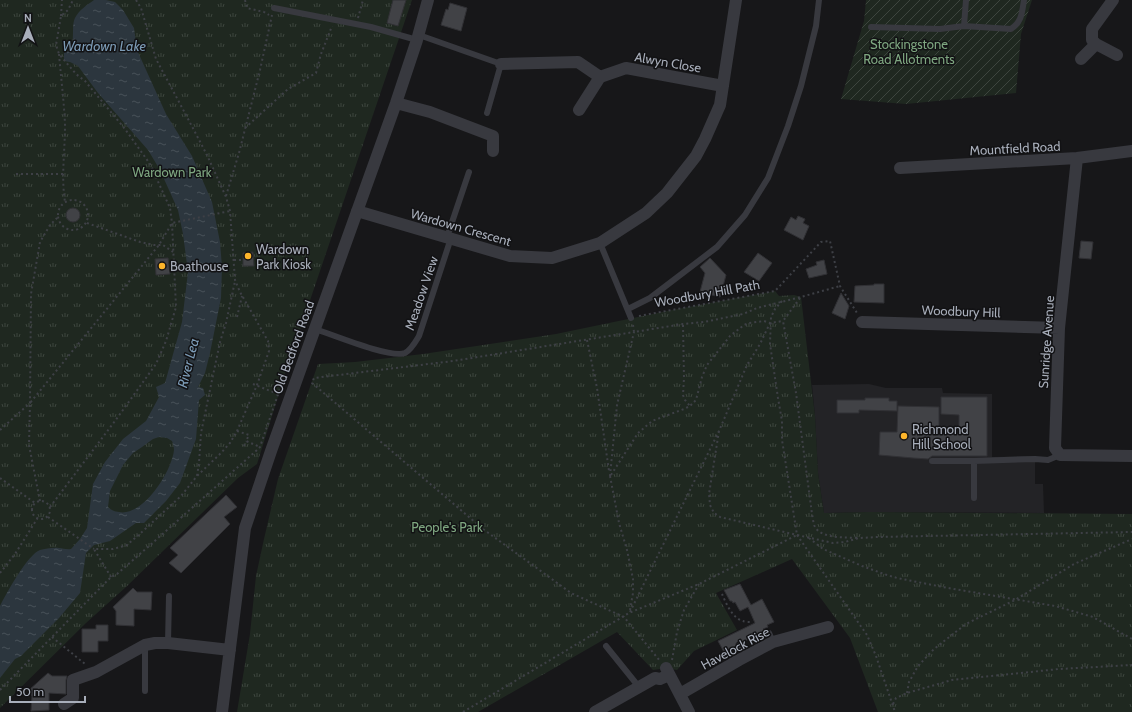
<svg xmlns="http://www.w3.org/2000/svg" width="1132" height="712" viewBox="0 0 1132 712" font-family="Cabin,sans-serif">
	<defs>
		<pattern id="park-tufts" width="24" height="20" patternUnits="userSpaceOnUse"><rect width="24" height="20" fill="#1f2820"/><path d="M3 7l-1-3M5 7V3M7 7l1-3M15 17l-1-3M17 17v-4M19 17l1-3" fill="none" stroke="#3d453e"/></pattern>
		<pattern id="garden-furrows" width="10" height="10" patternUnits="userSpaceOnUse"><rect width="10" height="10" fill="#1f2820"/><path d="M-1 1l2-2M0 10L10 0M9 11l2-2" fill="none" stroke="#3d453e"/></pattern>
		<pattern id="water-ripples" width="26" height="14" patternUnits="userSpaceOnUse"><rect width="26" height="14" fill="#2c363e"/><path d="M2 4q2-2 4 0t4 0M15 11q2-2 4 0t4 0" fill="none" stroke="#485158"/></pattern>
	</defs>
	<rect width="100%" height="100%" fill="#171719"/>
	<path fill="#232326" d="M 869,384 L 886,388 L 942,388 L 943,393 L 992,394 L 992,457 L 1035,456 L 1035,484 L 1043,484 L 1044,513 L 869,512 L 824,513 L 818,473 L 815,416 L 812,385 Z"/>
	<path fill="url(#park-tufts)" d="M 0,0 L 412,0 L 285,374 L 257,464 L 238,478 L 126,587 L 86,623 L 0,708 Z
		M 775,291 L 779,296 L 794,295 L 801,297 L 815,416 L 818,473 L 824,513 L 869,512 L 1132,514 L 1132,712 L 878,712 L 850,638 L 792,559 L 716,593 L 737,630 L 694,651 L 677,670 L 666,668 L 653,670 L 617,632 L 478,712 L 237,712 L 250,634 L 256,576 L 264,539 L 278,479 L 318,364 L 355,362 L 423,354 L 556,334 L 667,311 Z"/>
	<path fill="url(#garden-furrows)" d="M 866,0 L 1032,0 L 1021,34 L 1016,93 L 906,104 L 841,99 L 864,21 Z"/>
	<path fill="url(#water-ripples)" fill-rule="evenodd" d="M 94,0 L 106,0 L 115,2 L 123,10 L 134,28 L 137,50 L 166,114 L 192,156 L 212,202 L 220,242 L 222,267 L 221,298 L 210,353 L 205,373 L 198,387 L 203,388 L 205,395 L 199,400 L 196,439 L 180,483 L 166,501 L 144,523 L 136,523 L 110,541 L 94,545 L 86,553 L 80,593 L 59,618 L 21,656 L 15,659 L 0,678 L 0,606 C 6,594 28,554 40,550 C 45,549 54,547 59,548 C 63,548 66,550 71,549 L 80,539 L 87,528 L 93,484 L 105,462 L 123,439 L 146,421 L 159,397 L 156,387 L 165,383 L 182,322 L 188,272 L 183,234 L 178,210 L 160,170 L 148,150 L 98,93 L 78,66 L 70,62 L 64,61 L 64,53 C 78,49 70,28 75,18 C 79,10 87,5 94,0 ZM 159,437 L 167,438 L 172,441 C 173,444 174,447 174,450 C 172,471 143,517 119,512 C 114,511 112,511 108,507 L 110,491 L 123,465 L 133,453 L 142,447 L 153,439 Z"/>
	<path fill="#414246" stroke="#313135" d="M 393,0 L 406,0 L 398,26 L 387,23 Z
		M 450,3 L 467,8 L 461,31 L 441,25 L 446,9 L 448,10 Z
		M66 215a7 7 0 1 1 14 0a7 7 0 1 1-14 0Z
		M 798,216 L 805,219 L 803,223 L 809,226 L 803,240 L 784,230 L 791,217 L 796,220 Z
		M 1081,241 L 1093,242 L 1091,259 L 1079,258 Z
		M 253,252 L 254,266 L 243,266 L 243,253 Z
		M 758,253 L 772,263 L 759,281 L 744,272 Z
		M 168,258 L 170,274 L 156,275 L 155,259 Z
		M 710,258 L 726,275 L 720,297 L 700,292 L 705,273 L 700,267 Z
		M 824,260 L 827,274 L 809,278 L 806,269 L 817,265 L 816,262 Z
		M 874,284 L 884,284 L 884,303 L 854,302 L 855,286 L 874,285 Z
		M 841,293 L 849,306 L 845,319 L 832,313 Z
		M 941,397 L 987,397 L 987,456 L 932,456 L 928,459 L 913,458 L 879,455 L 880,432 L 897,432 L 898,406 L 939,407 L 939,434 L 959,434 L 959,415 L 941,414 Z
		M 865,398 L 889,398 L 889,401 L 897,401 L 897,411 L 859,410 L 859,413 L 837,413 L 837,400 L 865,400 Z
		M 226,495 L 237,507 L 224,517 L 230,524 L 181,573 L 169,563 L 178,555 L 170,548 Z
		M 740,584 L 751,605 L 762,599 L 774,622 L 767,625 L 768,627 L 763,629 L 765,631 L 743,642 L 741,641 L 738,641 L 736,643 L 736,646 L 724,652 L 718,641 L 755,623 L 748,607 L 740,611 L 735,602 L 733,603 L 732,601 L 730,601 L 724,590 Z
		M 133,588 L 137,592 L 152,592 L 151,610 L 134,609 L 134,626 L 116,625 L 116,611 L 113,607 Z
		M 96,625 L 108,625 L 108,641 L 98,641 L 98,652 L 82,652 L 82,629 L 96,629 Z
		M 48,673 L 52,676 L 67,676 L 66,680 L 66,694 L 49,693 L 49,710 L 31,711 L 32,696 L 28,691 Z"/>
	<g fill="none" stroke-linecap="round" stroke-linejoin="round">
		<path stroke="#3e4046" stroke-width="2" stroke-dasharray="2 3" stroke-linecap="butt" d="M 136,0 L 141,8 L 156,59 L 186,115 L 207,155 L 226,197 L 230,211 L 235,280 L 240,292 L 268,341 L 269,351 L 257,385 L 237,431 L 230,443 L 221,453 L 197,476
			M 245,0 L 247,8 L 264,12 L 269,15
			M 61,16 L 62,0
			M 358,18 L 363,0
			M 59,54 C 61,78 64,101 65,125 C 65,151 61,177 65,202
			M 245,128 L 288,89 L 316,73 L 321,54 L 332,26
			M 16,174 L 63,174
			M 226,196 L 239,153 L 260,70 L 272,15
			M58 215a15 15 0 1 1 30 0a15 15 0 1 1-30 0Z
			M 87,223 L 140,242 L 154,245 L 163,245 L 173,252
			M 234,260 L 243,260
			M 800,298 L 783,321 L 796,393 L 812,514 C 813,518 813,523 815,527 C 822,539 845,537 857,538
			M 782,301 L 775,309 L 771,317 L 770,344 L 778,398 L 782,421 L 782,440 L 797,535 L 833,543 L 845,542 L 859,538 L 878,537 L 1132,532
			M 639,316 L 775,291 L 821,242 L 830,241 L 840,286 L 857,313
			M 237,317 L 242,296
			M 633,325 L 634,332 L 683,324 L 704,322 L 743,314 L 757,308 L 801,297 L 840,286
			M 683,325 L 684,378 L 683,395 L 685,400 L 690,406
			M 587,340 L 597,388 L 609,471
			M 253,384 L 278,394
			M 0,430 L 30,403 L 31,294 L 40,242 L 50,225 L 57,218
			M 237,431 L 249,435 L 246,441 L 260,447
			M 719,431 L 709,494 L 710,505 L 714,513 L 720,517 L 797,535 L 867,635 L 876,656 L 895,712
			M 244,446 L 246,441
			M 611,475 L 638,433 L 652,421 L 684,409 L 690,406 L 696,400 L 702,377 L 707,365 L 730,336 L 744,325 L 749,323 L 764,321 L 770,323 L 783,321
			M 610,476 L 617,405 L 634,332 L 453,361 L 314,378 L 312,383 L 483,529 L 571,593 L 624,617 L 660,661
			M 610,476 L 619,523 L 627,550 L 633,579 L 633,593 L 630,610
			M 0,478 L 35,503
			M32 510a9 9 0 1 1 18 0a9 9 0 1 1-18 0Z
			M 40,501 L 29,445 L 30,403 L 159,245 L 172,223 L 230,211
			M 50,507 L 115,421 L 156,364 L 166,341 L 176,307 L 172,223 L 170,208 L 150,164 L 125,129 L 85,81 L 76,74 L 59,54 L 56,45 L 61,16 L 68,10 L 73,0
			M 48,517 L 94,549
			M 809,538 L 823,549 L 862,566 L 887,575 L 897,578 L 948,588 L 1055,606 L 1093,617 L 1132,639
			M 0,573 L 15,554 L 37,519
			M 111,577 L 94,549 L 113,549 L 127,545 L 143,531 L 181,496 L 197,476 L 199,463 L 201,433 L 220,342 L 226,323 L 235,281
			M 722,594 C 726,603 732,618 743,621 C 745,622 749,622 752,622
			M 630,612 L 719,431 L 747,365 L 760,344 L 770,323
			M 52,637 L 85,664
			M 672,660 L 677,632 L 684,610 L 699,584
			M 0,690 L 111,577 L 117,574 L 148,547 L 257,450 L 260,447 L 285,374
			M 907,693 L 909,682 L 918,666 L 934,649 L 948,638 L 966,624 L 980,617 L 1015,600 L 1074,564 L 1132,539
			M 893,704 L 896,698 L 907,693 L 952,680 L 1059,669 L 1132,665
			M 463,712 L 629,613 L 699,584 L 797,535"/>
		<path stroke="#38393f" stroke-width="6" d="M 274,8 L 371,27 L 417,40
			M 964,26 L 966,0
			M 871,27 L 940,29 L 964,26 L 1011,29 C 1022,22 1022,12 1024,0
			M 419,35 L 501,64 L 487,113
			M 447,237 L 469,172
			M 600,243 L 631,318
			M 628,309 L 650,298 L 717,247 L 745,215 L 768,178 L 788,126 L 801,86 L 816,26 L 819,0
			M 315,329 C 331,334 391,359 405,353 C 411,350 416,341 419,336 L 451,238
			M 932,461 L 974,461
			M 974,498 L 974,461 L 1035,459 L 1048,460 L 1060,455
			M 769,633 L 773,642
			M 168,643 L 169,596
			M 145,645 L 145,691
			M 740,645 L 745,656
			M 606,646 L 639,687"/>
		<path stroke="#38393f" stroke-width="12" d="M 1113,0 L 1092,29 L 1092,40 L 1096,44 L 1117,55
			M 1081,59 L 1096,44
			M 501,64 L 578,62 L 600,77
			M 396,103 L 430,112 L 493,136 L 493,151
			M 579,110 L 600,77 L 626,68 L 723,86
			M 1077,158 L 1059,328 L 1055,448 L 1060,455 L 1132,456
			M 900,168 L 1077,158 L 1132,151
			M 357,211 L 510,256 L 552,258 L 600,243 L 646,213 L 667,193 L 696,156 L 705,139 L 720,105 L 736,0
			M 862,322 L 1059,328
			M 666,668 L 689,712
			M 680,694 L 739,660 L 773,642 L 828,627
			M 64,704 L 73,698 L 73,680 L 96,672 L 145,645 L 155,643 L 168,643 L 230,650
			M 222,712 L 245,528 L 271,451 L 396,103 L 417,40 L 428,0
			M 595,712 L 655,678 L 660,679 L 669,675"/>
	</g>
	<g fill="#fdb52b" stroke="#121214" stroke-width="1.5">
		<circle cx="248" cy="256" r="4"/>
		<circle cx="162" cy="266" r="4"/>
		<circle cx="904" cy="436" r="4"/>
	</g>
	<g text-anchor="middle" stroke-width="3" stroke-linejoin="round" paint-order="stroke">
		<g font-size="13" fill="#7ea680" stroke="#121214">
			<text x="909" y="49">Stockingstone<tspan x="909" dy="15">Road Allotments</tspan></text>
			<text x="172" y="177">Wardown Park</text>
			<text x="447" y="532">People's Park</text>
		</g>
		<g font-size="13" fill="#a8aeba" stroke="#121214">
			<text transform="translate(668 62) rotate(10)" y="5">Alwyn Close</text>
			<text transform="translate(1015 148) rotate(-3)" y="5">Mountfield Road</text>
			<text transform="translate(461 227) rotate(16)" y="5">Wardown Crescent</text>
			<text transform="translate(421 293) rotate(-71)" y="5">Meadow View</text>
			<text transform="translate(707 293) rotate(-10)" y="5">Woodbury Hill Path</text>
			<text transform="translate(961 311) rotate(2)" y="5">Woodbury Hill</text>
			<text transform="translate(1046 342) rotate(-86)" y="5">Sunridge Avenue</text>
			<text transform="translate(293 347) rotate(-70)" y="5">Old Bedford Road</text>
			<text transform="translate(735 648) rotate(-28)" y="5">Havelock Rise</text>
		</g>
		<g font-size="13" fill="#a8aeba" stroke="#121214" text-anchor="start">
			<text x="256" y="254">Wardown<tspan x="256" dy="15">Park Kiosk</tspan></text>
			<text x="170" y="271">Boathouse</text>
			<text x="912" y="434">Richmond<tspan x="912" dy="15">Hill School</tspan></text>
		</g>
		<g font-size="14" font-style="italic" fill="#7d9cb7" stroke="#121214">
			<text x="104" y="51">Wardown Lake</text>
			<text transform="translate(188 363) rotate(-76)" y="5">River Lea</text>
		</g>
	</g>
	<g transform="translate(28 28)" stroke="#121214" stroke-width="3" paint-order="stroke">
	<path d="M0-3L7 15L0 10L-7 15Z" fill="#a8aeba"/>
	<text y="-6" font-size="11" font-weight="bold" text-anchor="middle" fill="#a8aeba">N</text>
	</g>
	<path d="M10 696v6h75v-6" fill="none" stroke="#a8aeba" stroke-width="2"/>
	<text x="16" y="696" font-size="12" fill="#a8aeba" stroke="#121214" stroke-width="3" paint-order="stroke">50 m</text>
</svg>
